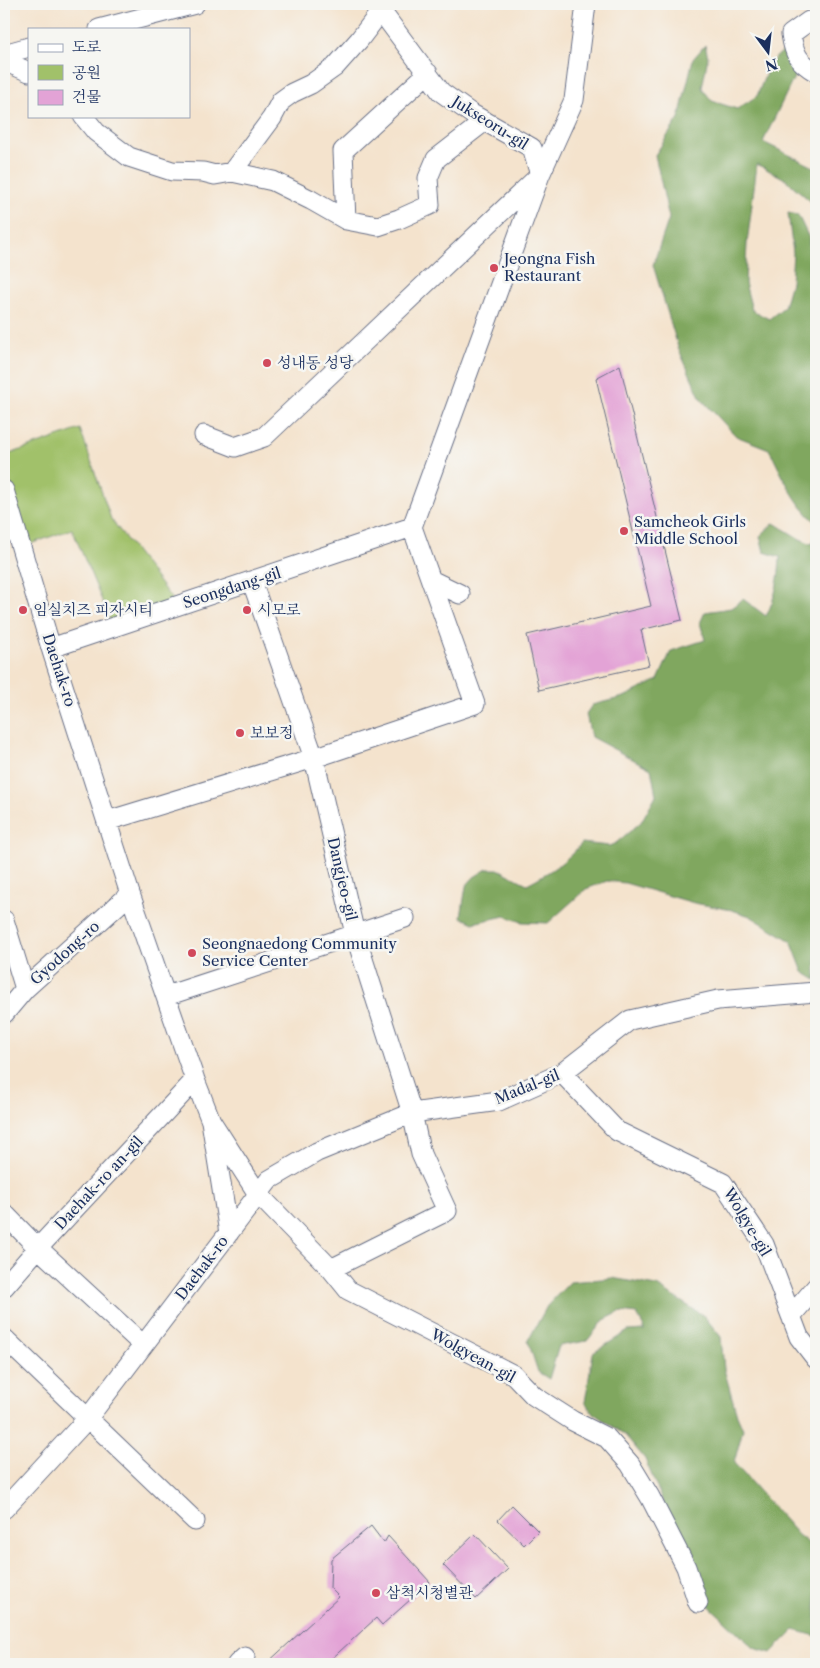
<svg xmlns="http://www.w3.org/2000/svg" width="820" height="1668" viewBox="0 0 820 1668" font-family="'Libre Caslon Text','Noto Serif KR',serif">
	<rect width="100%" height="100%" fill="#f6f6f2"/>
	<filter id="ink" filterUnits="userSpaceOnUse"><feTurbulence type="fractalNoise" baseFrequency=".02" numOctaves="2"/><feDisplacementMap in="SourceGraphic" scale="10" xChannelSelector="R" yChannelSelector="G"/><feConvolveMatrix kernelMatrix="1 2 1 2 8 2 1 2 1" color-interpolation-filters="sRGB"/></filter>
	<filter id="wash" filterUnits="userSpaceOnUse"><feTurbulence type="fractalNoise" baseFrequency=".0096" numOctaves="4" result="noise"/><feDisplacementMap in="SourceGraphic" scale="20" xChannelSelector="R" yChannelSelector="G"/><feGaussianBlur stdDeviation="1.12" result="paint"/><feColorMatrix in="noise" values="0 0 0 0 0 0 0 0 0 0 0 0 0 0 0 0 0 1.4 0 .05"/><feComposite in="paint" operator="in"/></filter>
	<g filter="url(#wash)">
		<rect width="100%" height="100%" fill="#f4e3cd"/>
		<path fill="#a1c16a" stroke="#5e7864" d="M 80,429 L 111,519 L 174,602 L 111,622 L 72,529 L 25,546 L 4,471 L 4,456 Z"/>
		<path fill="#80a75e" stroke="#4e6b5e" d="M 705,45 L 708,57 L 702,88 L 712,101 L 737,109 L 757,96 L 770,63 L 785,49 L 798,69 L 763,142 L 816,168 L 816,206 L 785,179 L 757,164 L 747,244 L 745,283 L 752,310 L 769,319 L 784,307 L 791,282 L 793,253 L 788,213 L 798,215 L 809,238 L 809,282 L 814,305 L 816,305 L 816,522 C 794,504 782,474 769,449 L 736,436 L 701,399 L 679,350 L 653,265 L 669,218 L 655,155 L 679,118 L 693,59 Z
			M 774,523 L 800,539 L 812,544 L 816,535 L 816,980 L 803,972 L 791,941 L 750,916 L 732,910 L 694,903 L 625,883 L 607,881 L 586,889 L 548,923 L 522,922 L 505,916 L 473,923 L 461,917 L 466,886 L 474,877 L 487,869 L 498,869 L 527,884 C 550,872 565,863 582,843 L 609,846 L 616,843 L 641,822 L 656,795 L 651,769 L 591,737 L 586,714 L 592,705 L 624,697 L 658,680 L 671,651 L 705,640 L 700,623 L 705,612 L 731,608 L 743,599 L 766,616 C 776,597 779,578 780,557 L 764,552 L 760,536 Z
			M 612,1278 L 657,1286 L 704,1316 L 721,1337 L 724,1369 L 737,1415 L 743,1429 L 734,1463 L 798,1535 L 816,1549 L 816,1636 L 794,1630 L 771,1653 L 754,1648 L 704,1601 L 645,1459 L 625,1435 L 593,1413 L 585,1402 L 593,1353 L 628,1331 L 645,1330 L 637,1314 L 620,1312 L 604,1320 L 587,1341 L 559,1346 L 549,1379 L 538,1372 L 528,1341 L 547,1306 L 570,1282 Z"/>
		<g id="blocks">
			<path fill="#e3a3d6" d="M 620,365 L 682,620 L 641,630 L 649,665 L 539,690 L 527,635 L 651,606 L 596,378 Z
				M 512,1505 L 538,1531 L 524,1545 L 498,1520 Z
				M 371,1526 L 384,1543 L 388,1536 L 430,1582 L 382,1625 L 376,1618 L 326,1664 L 266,1664 L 339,1597 L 330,1588 L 331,1559 Z
				M 475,1534 L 508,1569 L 476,1599 L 443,1565 Z"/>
		</g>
	</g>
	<g filter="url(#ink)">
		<use href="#blocks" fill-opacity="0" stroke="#676e85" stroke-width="1"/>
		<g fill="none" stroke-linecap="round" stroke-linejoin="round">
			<g stroke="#676e85" stroke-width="21">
				<path id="minor" d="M 379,4 L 381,11 L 441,92 L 472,114 L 532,148 L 540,175
					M 809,21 L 791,34 C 794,54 798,62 816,72
					M 99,29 L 195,4
					M 4,54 L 29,47
					M 4,61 L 29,72
					M 83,116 L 96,132 L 129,157 L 172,171 L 203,172 L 215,175 L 232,172 L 273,181 L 311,200 L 346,220 L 378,226 L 399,219 L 430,205 L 428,178 L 436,159 L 485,121
					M 232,172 L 272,118 L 281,101 L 292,93 L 311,84 L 335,67 L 359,40 L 381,11
					M 346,220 L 343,151 L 428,73
					M 204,435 L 235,447 L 264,437 L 540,175 L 574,100 L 586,4
					M 4,490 L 51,648 L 130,894 L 195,1080 L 211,1121 L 229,1233
					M 431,580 L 460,594
					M 51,648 L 412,527 L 540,175
					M 107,821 L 314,758 L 475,704 L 412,527
					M 4,920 L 25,989
					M 166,996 L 405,918
					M 4,1014 L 25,989 L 130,894
					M 562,1073 L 617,1131 L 723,1183 L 764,1244 L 799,1337 L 816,1359
					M 211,1121 L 258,1194 L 331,1269 L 447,1211 L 421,1154 L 412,1113 L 355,934 L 314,758 L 252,582
					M 4,1213 L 38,1248 L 143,1345
					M 331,1269 L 348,1290 L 514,1375 L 534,1396 L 573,1421 L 607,1438 L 630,1464 L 650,1497 L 686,1567 L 698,1603
					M 4,1287 L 38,1248 L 195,1080
					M 791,1316 L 816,1287
					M 4,1338 L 195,1521
					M 4,1509 L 88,1418 L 269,1180 L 317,1152 L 412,1113 L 499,1101 L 562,1073 L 630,1020 L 718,1000 L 816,992
					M 237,1664 L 245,1657"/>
			</g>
			<use href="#minor" stroke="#fff" stroke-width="19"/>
		</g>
	</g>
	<g fill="#d1495b" stroke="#f6f6f2" stroke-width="2">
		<circle cx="494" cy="268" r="5"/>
		<circle cx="267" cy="363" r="5"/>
		<circle cx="624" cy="531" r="5"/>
		<circle cx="23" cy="610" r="5"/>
		<circle cx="247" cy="610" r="5"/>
		<circle cx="240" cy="733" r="5"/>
		<circle cx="192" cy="953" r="5"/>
		<circle cx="376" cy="1593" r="5"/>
	</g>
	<g text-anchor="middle" stroke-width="5" stroke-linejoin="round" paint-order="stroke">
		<g font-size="15" fill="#1b2f5e" stroke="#f6f6f2">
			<text transform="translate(490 123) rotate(32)" y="5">Jukseoru-gil</text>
			<text transform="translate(232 588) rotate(-18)" y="5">Seongdang-gil</text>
			<text transform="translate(59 670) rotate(72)" y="5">Daehak-ro</text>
			<text transform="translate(342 879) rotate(77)" y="5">Dangjeo-gil</text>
			<text transform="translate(65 953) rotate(-42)" y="5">Gyodong-ro</text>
			<text transform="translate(527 1087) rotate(-22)" y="5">Madal-gil</text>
			<text transform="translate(99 1183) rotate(-47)" y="5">Daehak-ro an-gil</text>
			<text transform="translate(747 1222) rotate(59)" y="5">Wolgye-gil</text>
			<text transform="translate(202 1268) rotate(-53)" y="5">Daehak-ro</text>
			<text transform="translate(473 1356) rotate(29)" y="5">Wolgyean-gil</text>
		</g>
		<g font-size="15" fill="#1b2f5e" stroke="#f6f6f2" text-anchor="start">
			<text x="504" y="264">Jeongna Fish<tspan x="504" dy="17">Restaurant</tspan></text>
			<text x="277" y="368">성내동 성당</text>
			<text x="634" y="527">Samcheok Girls<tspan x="634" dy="17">Middle School</tspan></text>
			<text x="33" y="615">임실치즈 피자시티</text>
			<text x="257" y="615">시모로</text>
			<text x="250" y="738">보보정</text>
			<text x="202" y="949">Seongnaedong Community<tspan x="202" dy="17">Service Center</tspan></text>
			<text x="386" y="1598">삼척시청별관</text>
		</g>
	</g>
	<rect width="820" height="1668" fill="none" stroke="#f6f6f2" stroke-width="20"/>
	<rect x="28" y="28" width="162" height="90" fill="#f6f6f2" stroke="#9ea6b7"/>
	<rect x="38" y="44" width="25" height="8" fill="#ffffff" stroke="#9ea6b7"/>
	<text x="72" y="52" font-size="15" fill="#1b2f5e">도로</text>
	<rect x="38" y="65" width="25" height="15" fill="#a1c16a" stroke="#9ea6b7"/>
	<text x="72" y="78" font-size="15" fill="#1b2f5e">공원</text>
	<rect x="38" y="90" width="25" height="15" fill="#e3a3d6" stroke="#9ea6b7"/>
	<text x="72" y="102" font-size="15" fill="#1b2f5e">건물</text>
	<g transform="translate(768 52) rotate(165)" stroke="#f6f6f2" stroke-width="4" paint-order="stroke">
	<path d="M0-4L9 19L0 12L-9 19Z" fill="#1b2f5e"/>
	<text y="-8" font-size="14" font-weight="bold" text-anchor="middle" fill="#1b2f5e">N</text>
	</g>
</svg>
